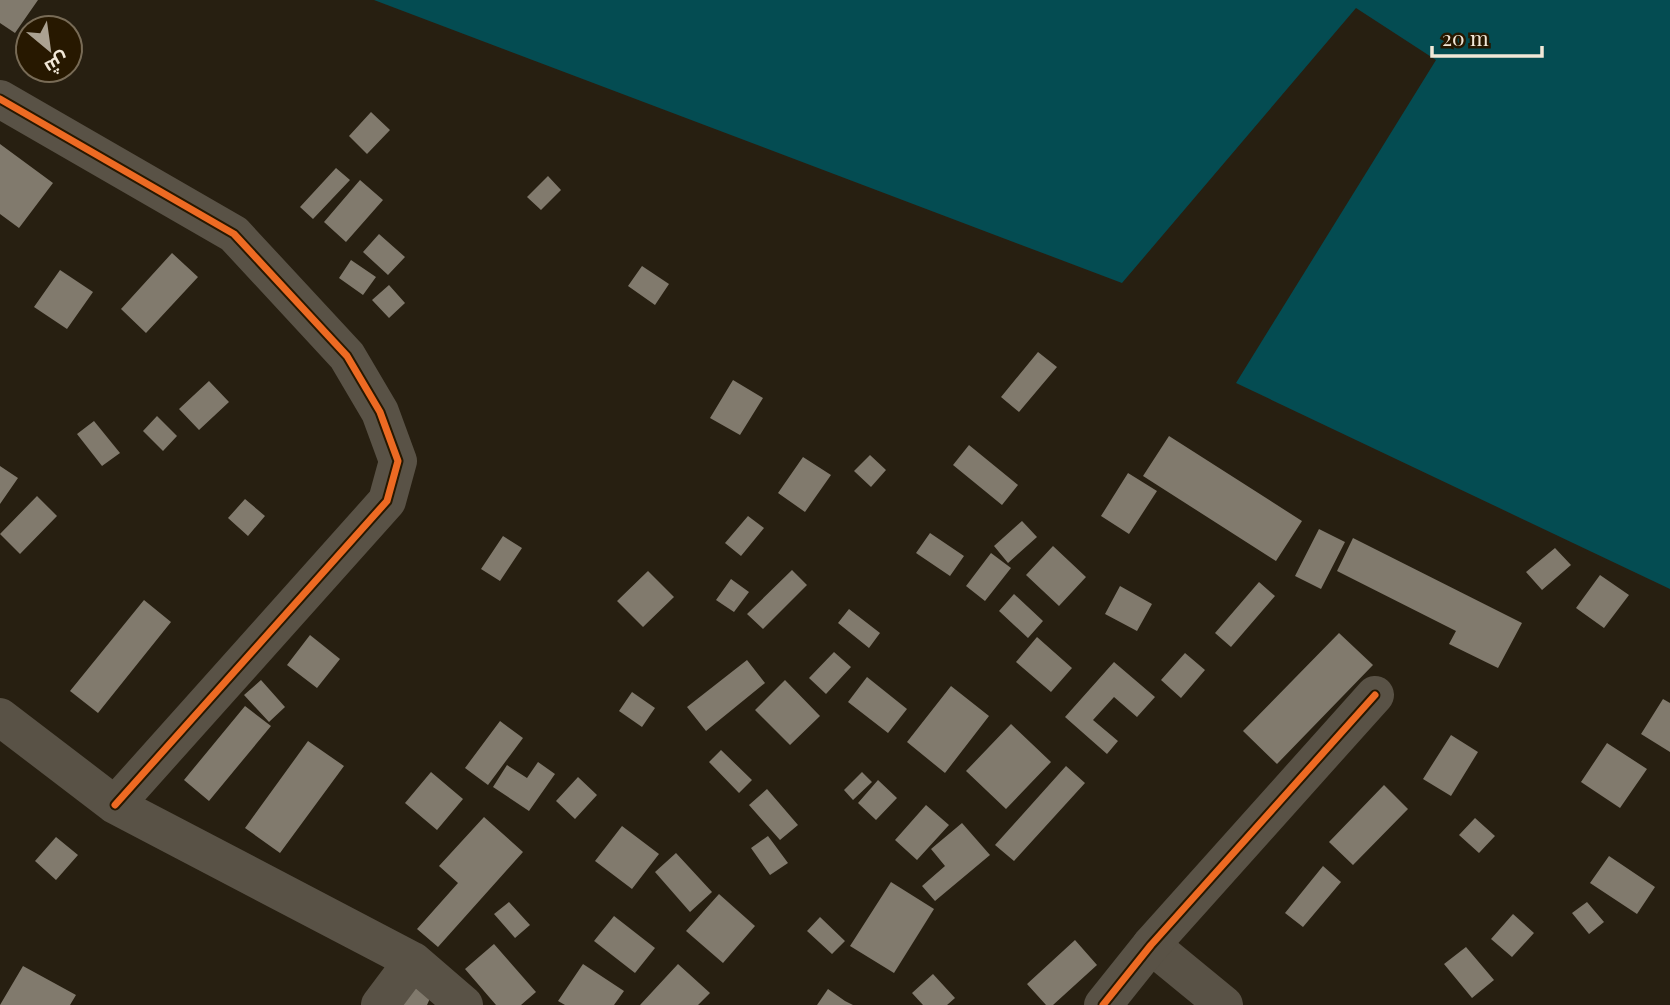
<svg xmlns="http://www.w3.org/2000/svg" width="1670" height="1005" viewBox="0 0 1670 1005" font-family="'Playfair Display',Cairo,serif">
	<rect width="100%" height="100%" fill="#271f11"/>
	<path fill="#044c52" d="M 374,0 L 1670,0 L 1670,589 L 1236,383 L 1436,60 L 1356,8 L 1122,283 Z"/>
	<path fill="#817a6d" d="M 0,0 L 38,0 L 15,33 L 0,23 Z
		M 371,112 L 390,130 L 367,154 L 349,136 Z
		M 0,144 L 53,183 L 19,228 L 0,214 Z
		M 336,168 L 350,180 L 313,219 L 300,207 Z
		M 548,176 L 561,190 L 541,210 L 527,197 Z
		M 360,180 L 383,200 L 346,242 L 324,222 Z
		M 379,234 L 405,257 L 388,275 L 363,252 Z
		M 172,253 L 198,277 L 146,333 L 121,309 Z
		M 351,260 L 376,277 L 363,295 L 339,278 Z
		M 642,266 L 669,284 L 655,305 L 628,286 Z
		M 60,270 L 93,292 L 67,329 L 34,307 Z
		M 389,285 L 405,303 L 389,318 L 372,300 Z
		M 1038,352 L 1057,367 L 1019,412 L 1001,397 Z
		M 733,380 L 763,398 L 740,435 L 710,418 Z
		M 209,381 L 229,402 L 199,430 L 179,409 Z
		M 157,416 L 177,436 L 163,451 L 143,431 Z
		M 94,421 L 120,453 L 102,466 L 77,434 Z
		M 1169,436 L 1302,521 L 1276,561 L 1143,476 Z
		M 969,445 L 1018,485 L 1002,505 L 953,465 Z
		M 870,455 L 886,470 L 871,487 L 854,471 Z
		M 803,457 L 831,475 L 805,512 L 778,493 Z
		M 0,466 L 18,478 L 0,504 Z
		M 1128,473 L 1157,491 L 1129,534 L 1101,516 Z
		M 37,496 L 57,516 L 20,554 L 0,534 Z
		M 245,499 L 265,516 L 248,536 L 228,518 Z
		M 748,516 L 764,528 L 741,556 L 725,543 Z
		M 1022,521 L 1037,537 L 1008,563 L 994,546 Z
		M 1319,529 L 1345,542 L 1321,589 L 1295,576 Z
		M 930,533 L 964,556 L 950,576 L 916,553 Z
		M 503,536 L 522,548 L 500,581 L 481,569 Z
		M 1353,538 L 1522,623 L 1498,668 L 1449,644 L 1456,631 L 1337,571 Z
		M 1053,546 L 1086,577 L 1059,606 L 1026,575 Z
		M 1555,548 L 1571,565 L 1542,590 L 1526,572 Z
		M 991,553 L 1011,568 L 985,601 L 966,586 Z
		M 792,570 L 807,585 L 763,629 L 747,614 Z
		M 648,571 L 674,597 L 643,627 L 617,601 Z
		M 1600,575 L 1629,595 L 1604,628 L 1576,608 Z
		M 731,579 L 749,592 L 734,612 L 716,600 Z
		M 1259,582 L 1275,596 L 1231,647 L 1215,633 Z
		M 1120,586 L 1152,604 L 1137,631 L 1105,614 Z
		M 1014,594 L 1043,621 L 1028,638 L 999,611 Z
		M 144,600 L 171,622 L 98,713 L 70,691 Z
		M 849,609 L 880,633 L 869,648 L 838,623 Z
		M 1339,633 L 1373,665 L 1277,764 L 1243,731 Z
		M 310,635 L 340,659 L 317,688 L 287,665 Z
		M 1037,637 L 1072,668 L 1051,692 L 1016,662 Z
		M 834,652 L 851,667 L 826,694 L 809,678 Z
		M 1185,653 L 1205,670 L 1181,698 L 1161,680 Z
		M 747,660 L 765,683 L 706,731 L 687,707 Z
		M 1114,662 L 1155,697 L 1137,717 L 1114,697 L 1093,720 L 1118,741 L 1107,754 L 1065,717 Z
		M 867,677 L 907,709 L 888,733 L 848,702 Z
		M 261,680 L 285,707 L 269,722 L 244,695 Z
		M 785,680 L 820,716 L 790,745 L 755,710 Z
		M 951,686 L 989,716 L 945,773 L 907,742 Z
		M 632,692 L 655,708 L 642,727 L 619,711 Z
		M 1663,699 L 1670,703 L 1670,752 L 1641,734 Z
		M 245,706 L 271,726 L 209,801 L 184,780 Z
		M 500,721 L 523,738 L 488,785 L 465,768 Z
		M 1011,724 L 1051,762 L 1006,809 L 966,771 Z
		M 1451,735 L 1478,752 L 1451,796 L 1423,779 Z
		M 308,741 L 344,766 L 280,853 L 245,828 Z
		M 1607,743 L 1647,769 L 1620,808 L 1581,782 Z
		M 721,750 L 752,780 L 739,793 L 709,762 Z
		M 538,762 L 555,774 L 529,811 L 493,787 L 507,765 L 527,778 Z
		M 1066,766 L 1085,783 L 1014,861 L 995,845 Z
		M 431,772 L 463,799 L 437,830 L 405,803 Z
		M 862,772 L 872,782 L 853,800 L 844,790 Z
		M 578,777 L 597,795 L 575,819 L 556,801 Z
		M 878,780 L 897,798 L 876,820 L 858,803 Z
		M 1384,785 L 1408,809 L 1353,865 L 1329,842 Z
		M 767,789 L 798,825 L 780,840 L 749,805 Z
		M 926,805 L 949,825 L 917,860 L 895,840 Z
		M 484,817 L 523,852 L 438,947 L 417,929 L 458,883 L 439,866 Z
		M 1475,818 L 1495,836 L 1479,853 L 1459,835 Z
		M 962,823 L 990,855 L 935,901 L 922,886 L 945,866 L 931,849 Z
		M 622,826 L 659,854 L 632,889 L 595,861 Z
		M 768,836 L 788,863 L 770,875 L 751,848 Z
		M 56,837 L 78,855 L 56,880 L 35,861 Z
		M 676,853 L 712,892 L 690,912 L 655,872 Z
		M 1609,856 L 1655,887 L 1637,914 L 1590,883 Z
		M 1323,866 L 1341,882 L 1303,927 L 1285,913 Z
		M 891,882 L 934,909 L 894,973 L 850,946 Z
		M 719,894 L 755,926 L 723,963 L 686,931 Z
		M 509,902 L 530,925 L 515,938 L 494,914 Z
		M 1587,902 L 1604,922 L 1589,934 L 1572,913 Z
		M 1513,914 L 1534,933 L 1512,957 L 1491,939 Z
		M 614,916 L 655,948 L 635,973 L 594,941 Z
		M 820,917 L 845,941 L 832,954 L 807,931 Z
		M 1075,940 L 1097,965 L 1053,1005 L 1046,1005 L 1027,984 Z
		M 494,944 L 536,992 L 521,1005 L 496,1005 L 465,969 Z
		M 1466,947 L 1494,980 L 1472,998 L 1444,964 Z
		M 583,964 L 624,991 L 614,1005 L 565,1005 L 558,1001 Z
		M 678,964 L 710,993 L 698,1005 L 640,1005 Z
		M 23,966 L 76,995 L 70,1005 L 0,1005 Z
		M 933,974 L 955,998 L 947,1005 L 923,1005 L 912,993 Z
		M 410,982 L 432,994 L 427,1005 L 398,1005 Z
		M 828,989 L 845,1001 L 853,1005 L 817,1005 Z"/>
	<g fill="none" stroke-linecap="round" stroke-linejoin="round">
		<path stroke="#595246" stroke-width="38" d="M 0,99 L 234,234 L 347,356 L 380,412 L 398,461 L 387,501 L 115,805
			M 0,717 L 115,805 L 413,961 L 464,1005
			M 1151,945 L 1224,1005
			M 380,1005 L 413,961"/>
		<path stroke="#595246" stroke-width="38" d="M 1103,1005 L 1151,945 L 1375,695"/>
		<g stroke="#271800" stroke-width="11">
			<path id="cycleway" d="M 0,99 L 234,234 L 347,356 L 380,412 L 398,461 L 387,501 L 115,805
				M 1103,1005 L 1151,945 L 1375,695"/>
		</g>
		<use href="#cycleway" stroke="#ed6a23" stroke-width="7"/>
	</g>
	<g transform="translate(49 49) rotate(151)"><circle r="33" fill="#271800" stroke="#786b56" stroke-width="2"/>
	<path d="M0-5L12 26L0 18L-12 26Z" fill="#aba292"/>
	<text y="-10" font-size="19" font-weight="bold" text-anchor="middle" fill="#f2e8d8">ش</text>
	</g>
	<path d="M1432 46v10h110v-10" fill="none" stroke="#f2e8d8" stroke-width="3.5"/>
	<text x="1442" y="46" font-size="21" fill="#f2e8d8" stroke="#271800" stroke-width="5" paint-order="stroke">20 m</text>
</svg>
